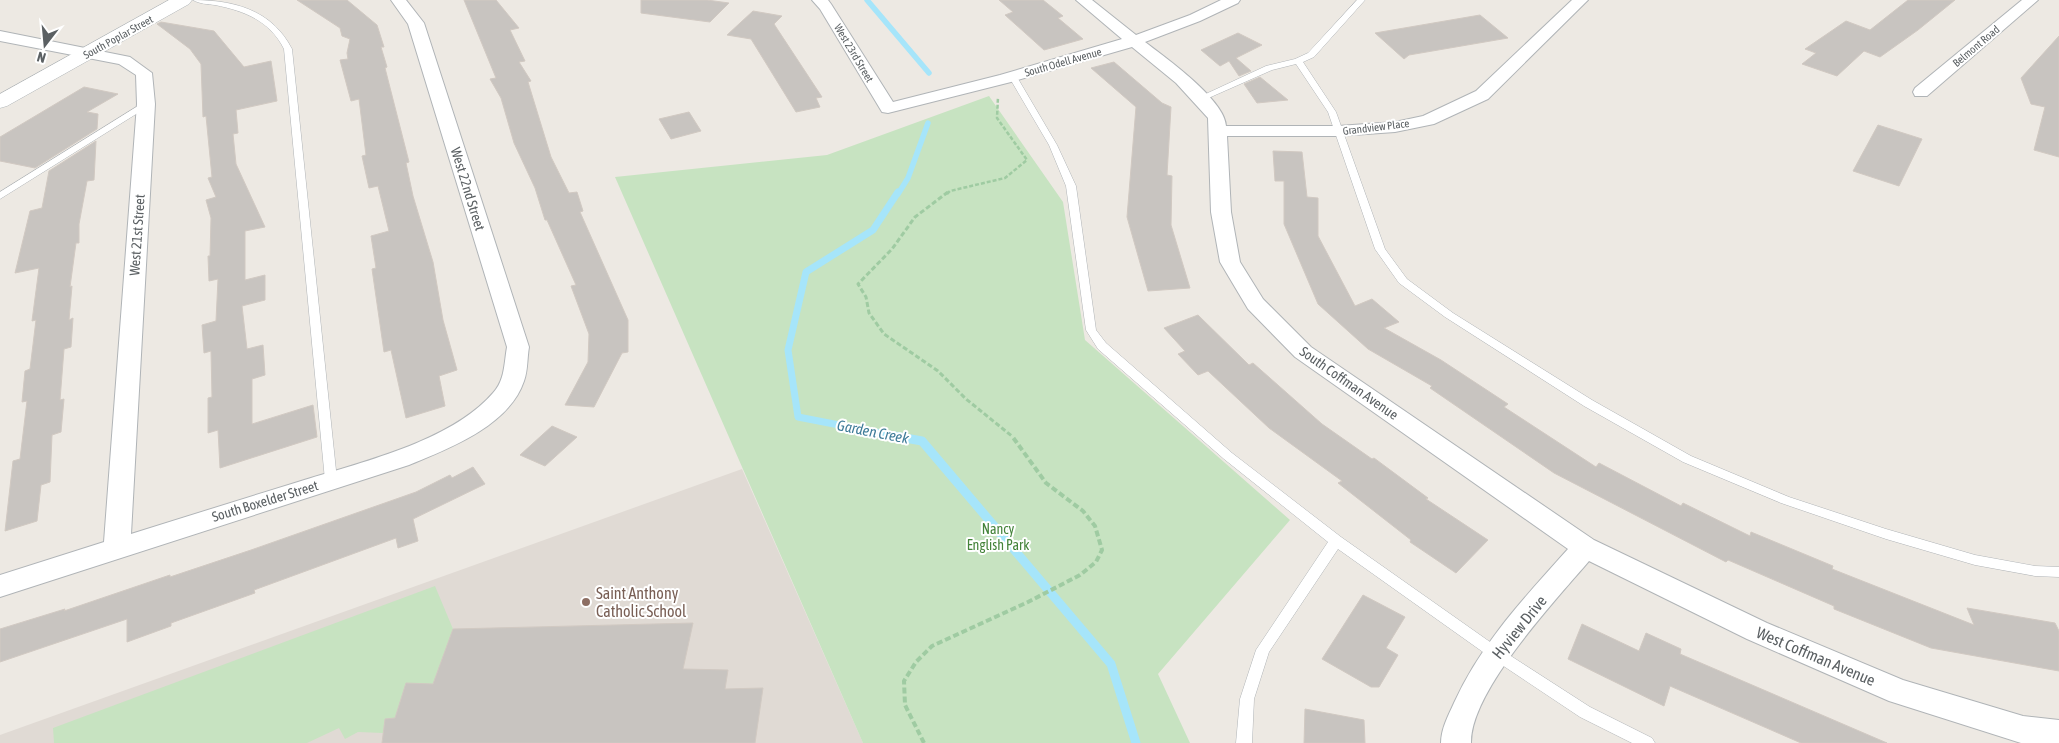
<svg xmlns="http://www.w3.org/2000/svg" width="2059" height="743" viewBox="0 0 2059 743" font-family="'Asap Condensed',sans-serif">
	<rect width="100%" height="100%" fill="#ede9e3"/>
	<path fill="#e0dad4" d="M 742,469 L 863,743 L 0,743 L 0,735 Z"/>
	<path fill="#c7e3c1" d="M 989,96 L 1063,202 L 1085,340 L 1290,520 L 1158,674 L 1190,743 L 863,743 L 615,177 L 827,155 Z
		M 435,586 L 453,629 L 433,684 L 406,684 L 395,718 L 385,719 L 383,733 L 358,732 L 345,739 L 339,728 L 307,743 L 54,743 L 53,728 Z"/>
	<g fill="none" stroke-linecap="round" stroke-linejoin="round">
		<path stroke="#a6e5fa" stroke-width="5.5" d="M 867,0 L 929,73
			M 898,194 L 908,178 L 928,123"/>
		<path stroke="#a6e5fa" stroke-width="7" d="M 898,192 L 873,230 L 806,272 L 788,350 L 798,417 L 901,437"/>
		<path stroke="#a6e5fa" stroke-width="9" d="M 894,436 L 922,441 L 1111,664 L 1136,743"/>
	</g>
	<path fill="#c8c4c0" stroke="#d1c9c2" d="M 297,0 L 347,0 L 377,25 L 384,47 L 381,47 L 387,67 L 385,68 L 409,162 L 406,163 L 413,196 L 433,262 L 443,320 L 457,370 L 439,376 L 445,406 L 406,418 L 391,350 L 384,352 L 372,269 L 376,268 L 371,236 L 389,231 L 378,186 L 369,188 L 362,156 L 366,155 L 359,99 L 351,101 L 340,60 L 348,59 L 347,53 L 350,39 L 342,36 L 340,28 Z
		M 464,0 L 496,0 L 519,28 L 510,30 L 525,61 L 519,62 L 531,81 L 528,82 L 551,157 L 569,193 L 577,192 L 583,211 L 580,212 L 628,320 L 628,352 L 622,353 L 594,407 L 565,405 L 588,362 L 589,334 L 571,286 L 576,285 L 547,220 L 545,220 L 535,188 L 514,143 L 501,98 L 490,79 L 496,78 Z
		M 641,0 L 707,0 L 729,3 L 710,22 L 641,13 Z
		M 999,0 L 1043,0 L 1063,16 L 1058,18 L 1083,39 L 1044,50 L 1005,15 L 1013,12 Z
		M 1908,0 L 1955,0 L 1918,30 L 1880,57 L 1864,51 L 1837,76 L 1802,64 L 1816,53 L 1805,49 L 1846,21 L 1870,30 Z
		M 753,11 L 782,16 L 774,24 L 822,97 L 816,98 L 820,107 L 796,112 L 751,39 L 727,35 Z
		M 1480,15 L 1508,38 L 1409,55 L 1404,59 L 1375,33 Z
		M 161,22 L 214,31 L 244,67 L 271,61 L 277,101 L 236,110 L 238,133 L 233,134 L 236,164 L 265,227 L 245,231 L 245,280 L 265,275 L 265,300 L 242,306 L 247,349 L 263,345 L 265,375 L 252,379 L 252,424 L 313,405 L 317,437 L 220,468 L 218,430 L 208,433 L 208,398 L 212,397 L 211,351 L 204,353 L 202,325 L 216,321 L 218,279 L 209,281 L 208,256 L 210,256 L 211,218 L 206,200 L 216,197 L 208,178 L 212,177 L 206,116 L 203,117 L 201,64 L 190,49 L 157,24 Z
		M 1238,33 L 1262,45 L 1236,58 L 1251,71 L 1239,76 L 1229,61 L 1220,66 L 1201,50 Z
		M 2059,36 L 2059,157 L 2034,150 L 2045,107 L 2031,104 L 2021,78 Z
		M 1114,62 L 1162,103 L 1171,107 L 1167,175 L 1172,176 L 1171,225 L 1190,288 L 1148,291 L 1127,217 L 1136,107 L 1091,68 Z
		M 1260,77 L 1288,100 L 1257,103 L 1244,84 Z
		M 84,87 L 118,94 L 87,112 L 98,114 L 97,129 L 35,168 L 0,161 L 0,137 Z
		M 689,112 L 701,131 L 671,139 L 659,119 Z
		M 1878,125 L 1922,139 L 1899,186 L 1853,171 Z
		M 96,141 L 94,180 L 87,181 L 79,224 L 79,243 L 76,243 L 70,287 L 72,286 L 69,320 L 73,318 L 71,347 L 64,349 L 60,400 L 64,399 L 61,432 L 52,435 L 50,482 L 41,485 L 37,521 L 5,531 L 13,461 L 20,459 L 27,401 L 22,402 L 25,371 L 30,369 L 36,320 L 32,321 L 39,268 L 15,273 L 30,211 L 42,208 L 49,171 Z
		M 1273,151 L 1302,152 L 1307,197 L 1318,198 L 1318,236 L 1355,306 L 1372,299 L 1399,322 L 1384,328 L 1441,360 L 1508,404 L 1504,407 L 1596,467 L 1599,463 L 1681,506 L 1683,503 L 1750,536 L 1751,532 L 1833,566 L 1832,569 L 1974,625 L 1967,608 L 2055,623 L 2059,631 L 2059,671 L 1931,648 L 1834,609 L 1834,606 L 1728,560 L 1726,562 L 1554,473 L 1430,388 L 1432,386 L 1368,349 L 1318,304 L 1284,224 L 1284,181 L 1275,181 Z
		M 1198,315 L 1249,365 L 1253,363 L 1322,424 L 1372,459 L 1374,458 L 1428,498 L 1426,499 L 1488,540 L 1456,573 L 1410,542 L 1411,540 L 1338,483 L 1342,481 L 1269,428 L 1208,371 L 1198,375 L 1178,354 L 1185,351 L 1164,328 Z
		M 552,426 L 577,437 L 545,466 L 520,455 Z
		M 473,467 L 485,484 L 413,519 L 418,541 L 398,548 L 396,538 L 254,590 L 255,593 L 171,623 L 171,626 L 127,642 L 127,619 L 0,662 L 0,629 L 65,609 L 64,611 L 170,575 L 170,577 L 251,550 L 416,492 L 450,475 L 452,478 Z
		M 1363,595 L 1405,617 L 1386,648 L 1398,655 L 1379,687 L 1371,687 L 1322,659 Z
		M 693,623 L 683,669 L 728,670 L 725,689 L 763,688 L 755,743 L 382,743 L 385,719 L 395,718 L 406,683 L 433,684 L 453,629 Z
		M 1582,624 L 1639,651 L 1646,633 L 1681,649 L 1680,654 L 1887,743 L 1801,743 L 1670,686 L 1664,706 L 1568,659 Z
		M 1305,709 L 1364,720 L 1365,743 L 1304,743 Z"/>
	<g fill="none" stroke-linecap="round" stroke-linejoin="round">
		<g stroke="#b0b4b7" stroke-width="1">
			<path id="lane" d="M 193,0 C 234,0 272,10 292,49 L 337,480 L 335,483 L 327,483 L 325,480 L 284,49 C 270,21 245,11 215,5 C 208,4 199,4 193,0 Z
				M 1357,0 L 1365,0 L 1314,57 L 1303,62 L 1336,112 L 1385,249 L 1407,279 L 1453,313 L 1592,400 L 1691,456 L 1789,497 L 1886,529 L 1975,555 L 2035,566 L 2059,567 L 2059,577 L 2035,576 L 1975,565 L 1886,539 L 1781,503 L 1683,462 L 1584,406 L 1445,317 L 1399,283 L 1375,249 L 1328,112 L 1296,64 L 1272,70 L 1204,100 L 1201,101 L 1197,98 L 1266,66 L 1295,59 L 1308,53 Z
				M 1010,75 L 1016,75 L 1017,77 L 1057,145 L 1076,186 L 1096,330 L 1106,343 L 1232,453 L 1341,537 L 1500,649 L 1590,707 L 1652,738 L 1655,743 L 1632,743 L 1580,717 L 1490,657 L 1338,549 L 1269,652 L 1254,699 L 1252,743 L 1236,743 L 1240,699 L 1256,650 L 1328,542 L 1224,459 L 1098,349 L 1086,330 L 1066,186 L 1049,145 L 1009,77 Z
				M 146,101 L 150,104 L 149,106 L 0,199 L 0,192 Z"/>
		</g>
		<g stroke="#b0b4b7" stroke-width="2">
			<path id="street" d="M 391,0 L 406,0 L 424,23 L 529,347 C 527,358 528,370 524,381 C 509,426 448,449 409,465 L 0,597 L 0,575 L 104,542 L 137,104 L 136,75 L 119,64 L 0,41 L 0,31 L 130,57 L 152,73 L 155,104 L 131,534 C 186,517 242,499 298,482 C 358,463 451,442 493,393 C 505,380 504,364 507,347 L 408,24 Z
				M 812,0 L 828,0 L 831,4 L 893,102 L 1000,75 L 1122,39 L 1076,0 L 1092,0 L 1136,35 L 1190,15 L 1221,0 L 1240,0 L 1238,3 L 1200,21 L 1145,42 C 1166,58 1225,100 1226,126 L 1338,126 L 1395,122 L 1423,116 L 1476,91 L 1572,0 L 1588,0 L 1488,99 L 1434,124 L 1395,132 L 1338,136 L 1227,136 L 1231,212 L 1240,262 L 1263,299 L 1311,347 L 1594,540 L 1767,623 L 1903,680 L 2023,716 L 2059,720 L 2059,743 L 2021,743 L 1889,701 L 1747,639 L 1589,561 C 1556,600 1470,691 1471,743 L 1441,743 C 1441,729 1448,716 1454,703 C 1481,643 1525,597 1568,549 L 1295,357 L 1248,309 L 1220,262 L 1211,212 L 1208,118 L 1176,83 L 1132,47 L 1011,82 L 888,113 L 882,112 L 820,9 Z
				M 2022,0 L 2038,0 L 1927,96 L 1915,96 L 1913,92 L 1915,88 Z"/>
		</g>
		<g stroke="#afb4b7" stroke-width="1">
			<path id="secondary" d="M 169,0 L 192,0 L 189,4 L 7,106 L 0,108 L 0,94 Z"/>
		</g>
		<path stroke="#9fcba2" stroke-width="2.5" stroke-dasharray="4 2" stroke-linecap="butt" d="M 947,194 L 950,191 L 1005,178 L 1027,160 L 997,118 L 998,97"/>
		<path stroke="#9fcba2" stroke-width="3" stroke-dasharray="5 2.5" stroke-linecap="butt" d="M 948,192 L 915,217 L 892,249 L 858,284 L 866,297 L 869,313 L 884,334 L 938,371 L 966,399 L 1013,437"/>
		<path stroke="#9fcba2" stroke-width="4" stroke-dasharray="6 3" stroke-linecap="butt" d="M 924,743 L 905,705 L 904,681 L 916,662 L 932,646 L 1028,602 L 1080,575 L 1096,562 L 1102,550 L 1095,526 L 1083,511 L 1046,483 L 1012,436"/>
		<use href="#lane" fill="#fff" fill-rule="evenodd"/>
		<use href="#street" fill="#fff" fill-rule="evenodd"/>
		<use href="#secondary" fill="#fff" fill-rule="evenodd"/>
	</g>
	<circle fill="#8d6e63" stroke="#fff" stroke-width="2" cx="586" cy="602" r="5"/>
	<g text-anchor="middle" stroke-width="4" stroke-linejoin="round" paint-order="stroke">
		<g font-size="11" fill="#5b6063" stroke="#fff">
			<text transform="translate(118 37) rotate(-29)" y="4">South Poplar Street</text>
			<text transform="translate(1976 46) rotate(-40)" y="4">Belmont Road</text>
			<text transform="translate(854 53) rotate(59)" y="4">West 23rd Street</text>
			<text transform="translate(1063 62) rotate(-16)" y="4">South Odell Avenue</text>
			<text transform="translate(1376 127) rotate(-7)" y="4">Grandview Place</text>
		</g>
		<g font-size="14" fill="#5b6063" stroke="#fff">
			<text transform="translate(468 189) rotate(73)" y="5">West 22nd Street</text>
			<text transform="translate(137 235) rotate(-86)" y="5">West 21st Street</text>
			<text transform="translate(1349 383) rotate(35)" y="5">South Coffman Avenue</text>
			<text transform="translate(265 501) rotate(-17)" y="5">South Boxelder Street</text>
		</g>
		<g font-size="14" fill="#44833a" stroke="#fff">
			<text x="998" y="534">Nancy<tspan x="998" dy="16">English Park</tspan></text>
		</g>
		<g font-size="15" font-style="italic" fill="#3f7c99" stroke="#fff">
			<text transform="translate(873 432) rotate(11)" y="5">Garden Creek</text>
		</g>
		<g font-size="16" fill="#785e54" stroke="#fff" text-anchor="start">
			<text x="596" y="599">Saint Anthony<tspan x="596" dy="18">Catholic School</tspan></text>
		</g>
		<g font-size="16" fill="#5b6063" stroke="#fff">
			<text transform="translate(1519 627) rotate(-51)" y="6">Hyview Drive</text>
			<text transform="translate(1816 656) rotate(23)" y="6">West Coffman Avenue</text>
		</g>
	</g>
	<g transform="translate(45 45) rotate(196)" stroke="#ffffff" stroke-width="4" paint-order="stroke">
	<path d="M0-4L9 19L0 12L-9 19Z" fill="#5b6063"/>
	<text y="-8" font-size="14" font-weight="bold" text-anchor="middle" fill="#5b6063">N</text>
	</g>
</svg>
